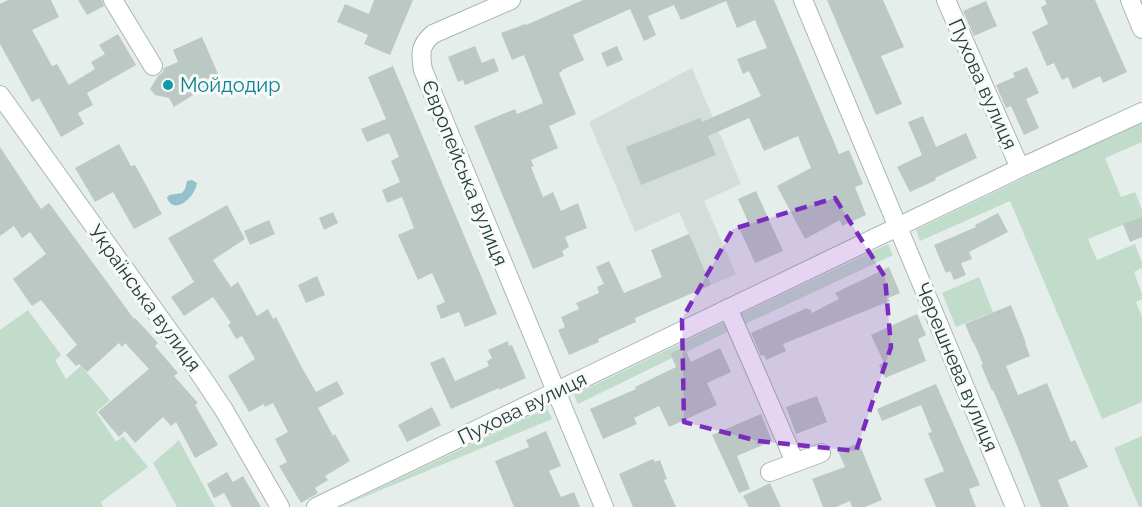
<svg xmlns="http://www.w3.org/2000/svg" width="1142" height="507" viewBox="0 0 1142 507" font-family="Raleway,sans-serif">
	<rect width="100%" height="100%" fill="#e6eeeb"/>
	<path fill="#d4ddda" d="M 692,68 L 741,184 L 704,201 L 736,274 L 711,285 L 679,212 L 635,232 L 589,122 Z"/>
	<path fill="#c1dcca" d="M 1142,121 L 1142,142 L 1105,158 L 1121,197 L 1135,192 L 1142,210 L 1142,217 L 1088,239 L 1097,260 L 1135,244 L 1142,263 L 1142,268 L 1134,272 L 1142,294 L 1142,299 L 1136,302 L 1142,317 L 1142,402 L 1102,419 L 1010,201 L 920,241 L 916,230 Z
		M 888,244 L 893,255 L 743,325 L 739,315 Z
		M 979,277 L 993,312 L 956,327 L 942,293 Z
		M 28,310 L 61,355 L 55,360 L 66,379 L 81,366 L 110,400 L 96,412 L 116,442 L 123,436 L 148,467 L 101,502 L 103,507 L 0,507 L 0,330 Z
		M 725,322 L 729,331 L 686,352 L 684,347 L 670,353 L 672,358 L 578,404 L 574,395 Z
		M 547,408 L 552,419 L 340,507 Z
		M 1142,436 L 1142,507 L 1139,507 L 1114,448 Z
		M 179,440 L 215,507 L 177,507 L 153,463 Z"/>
	<path fill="#94c1cd" d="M 192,180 L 197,183 C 196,195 175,217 167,198 L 169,195 L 182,193 L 185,189 L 187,181 Z"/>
	<path fill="#bcc8c4" d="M 8,0 L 51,0 L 59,17 L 32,30 L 52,66 L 57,64 L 69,85 L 95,69 L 91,62 L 105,54 L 99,45 L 118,34 L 136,65 L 87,93 L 93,105 L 78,113 L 84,124 L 61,137 L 39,98 L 32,102 L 0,44 L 0,4 Z
		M 78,0 L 102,0 L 104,6 L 87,15 Z
		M 374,0 L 413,0 L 390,55 L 364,44 L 368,35 L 337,22 L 345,4 L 369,14 Z
		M 583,0 L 774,0 L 839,154 L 849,150 L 863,184 L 855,187 L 866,215 L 842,226 L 840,220 L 805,239 L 777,186 L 811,168 L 798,136 L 764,151 L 749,118 L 708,136 L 716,155 L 641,185 L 626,147 L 700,118 L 702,122 L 761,96 L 749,71 L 743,74 L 737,59 L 767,48 L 755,20 L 737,28 L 726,1 L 681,20 L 674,5 L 648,16 L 656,35 L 644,41 L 630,9 L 573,35 L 584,60 L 562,70 L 562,71 L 559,73 L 576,114 L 549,126 L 558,148 L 531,160 L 534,166 L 531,167 L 543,197 L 553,192 L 561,211 L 578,203 L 587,228 L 565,237 L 569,247 L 562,251 L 564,256 L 533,269 L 474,126 L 515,109 L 517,114 L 543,103 L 524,55 L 512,60 L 501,33 L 525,24 L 526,25 Z
		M 827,0 L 883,0 L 904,47 L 881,56 L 902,104 L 876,115 Z
		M 1045,0 L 1095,0 L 1127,72 L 1103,83 L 1100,76 L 1073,89 L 1068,77 L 1062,80 L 1054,63 L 1047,66 L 1032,32 L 1048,24 L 1041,7 L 1047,4 Z
		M 986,1 L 997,26 L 974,36 L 963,11 Z
		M 202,37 L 225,90 L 213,95 L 209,85 L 174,107 L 169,98 L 155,95 L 150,89 L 158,76 L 163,72 L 164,68 L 178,62 L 173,50 Z
		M 475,46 L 482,63 L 494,58 L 499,71 L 465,85 L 463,80 L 458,82 L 448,57 Z
		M 617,46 L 623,60 L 607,67 L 601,53 Z
		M 393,66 L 497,314 L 465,327 L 459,312 L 441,319 L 436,306 L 445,302 L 432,273 L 418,280 L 398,235 L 414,228 L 402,197 L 387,203 L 382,190 L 400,182 L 391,161 L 399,157 L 389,133 L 367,142 L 361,129 L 386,119 L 368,77 Z
		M 1027,67 L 1039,93 L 1026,99 L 1039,128 L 1024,135 L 1011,106 L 1006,108 L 996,85 L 1015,77 L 1013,73 Z
		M 923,116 L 936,147 L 966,133 L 977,158 L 935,178 L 936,180 L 910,192 L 897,167 L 922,155 L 908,122 Z
		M 119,144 L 131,166 L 135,165 L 162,214 L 134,229 L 113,192 L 95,202 L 75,168 Z
		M 0,147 L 41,209 L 49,203 L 134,319 L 135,318 L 158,343 L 155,346 L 178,373 L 174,376 L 198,403 L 195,405 L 218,445 L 195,458 L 176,422 L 171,426 L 163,417 L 135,443 L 125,431 L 119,437 L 98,412 L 149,369 L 125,343 L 122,347 L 119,343 L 87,372 L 79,364 L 76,366 L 66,355 L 77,345 L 41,300 L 32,306 L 13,279 L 46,254 L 30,232 L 22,238 L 14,226 L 0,236 Z
		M 756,191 L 783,251 L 755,263 L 740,230 L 750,226 L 738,199 Z
		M 227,205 L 245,239 L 213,260 L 231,287 L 238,282 L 257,316 L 268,309 L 273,319 L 276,317 L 301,366 L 316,392 L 337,381 L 344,394 L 318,408 L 333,436 L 335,434 L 350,461 L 325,476 L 328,480 L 315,488 L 318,493 L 301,503 L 279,466 L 287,462 L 275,439 L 288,432 L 273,403 L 265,407 L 264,404 L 249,412 L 228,376 L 255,359 L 242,336 L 236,339 L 228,325 L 231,323 L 213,297 L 184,316 L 171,297 L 194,282 L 168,238 Z
		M 333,212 L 338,223 L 324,230 L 319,218 Z
		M 998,213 L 1008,232 L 969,252 L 972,259 L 961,263 L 966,275 L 954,280 L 950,271 L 946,273 L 934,245 L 976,227 L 975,225 Z
		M 1142,217 L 1142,237 L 1130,242 L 1123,224 Z
		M 269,220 L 275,234 L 250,245 L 244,231 Z
		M 689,234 L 711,285 L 635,318 L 636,322 L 598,339 L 599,342 L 569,355 L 558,330 L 565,327 L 561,317 L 579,309 L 576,303 L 599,293 L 597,287 L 604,284 L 596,267 L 609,261 L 624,293 L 662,277 L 651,250 Z
		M 889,267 L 900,293 L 888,298 L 890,301 L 783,344 L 786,351 L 766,360 L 764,355 L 761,356 L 751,333 L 807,308 L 808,310 L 810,309 L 812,313 L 839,299 L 835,293 Z
		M 317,276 L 325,295 L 306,303 L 298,285 Z
		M 1011,305 L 1026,343 L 1025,343 L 1030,356 L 1006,366 L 1018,395 L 1047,383 L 1071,442 L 1075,440 L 1088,467 L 1058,480 L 1069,507 L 1041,507 L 1015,441 L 993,390 L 992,391 L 981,365 L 983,364 L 974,343 L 973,343 L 965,324 Z
		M 917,314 L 926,335 L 918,339 L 926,361 L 885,378 L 879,365 L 884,363 L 871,335 Z
		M 508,341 L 509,346 L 512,345 L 526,378 L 499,390 L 499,388 L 451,409 L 430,363 L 444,357 L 455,381 L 489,366 L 487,361 L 492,358 L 488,350 Z
		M 684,347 L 691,362 L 720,348 L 731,372 L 707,383 L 717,405 L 669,427 L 659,406 L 634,418 L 637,424 L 603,439 L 590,409 L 636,389 L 635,387 L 676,367 L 670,353 Z
		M 936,384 L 980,485 L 969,489 L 976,507 L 936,507 L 924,479 L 944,471 L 928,433 L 932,432 L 921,405 L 882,421 L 877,409 Z
		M 817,396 L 827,422 L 796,434 L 786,407 Z
		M 432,407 L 441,425 L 407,442 L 398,425 Z
		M 761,414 L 772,441 L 737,456 L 750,489 L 739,493 L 712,435 Z
		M 546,431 L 561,466 L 549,471 L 561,497 L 574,492 L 580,507 L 514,507 L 495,461 L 529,447 L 526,440 Z
		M 859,443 L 882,500 L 865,507 L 852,507 L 850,501 L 836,507 L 823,507 L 812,479 L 845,467 L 838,451 Z
		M 653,459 L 655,462 L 660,460 L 667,479 L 664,480 L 676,507 L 633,507 L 619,474 Z
		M 227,472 L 233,482 L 243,476 L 261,507 L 232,507 L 224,493 L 214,498 L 207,484 Z
		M 770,483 L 781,507 L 749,507 L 743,496 Z"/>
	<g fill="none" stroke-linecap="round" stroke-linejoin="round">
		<g stroke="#a9b6b2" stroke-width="20">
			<path id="minor" d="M 113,0 L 153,66
				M 511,0 L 433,34 C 420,45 420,53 423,70 L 604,507
				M 803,0 L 1015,507
				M 946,0 L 1020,168
				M 1130,0 L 1142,29
				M 0,95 L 200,374 L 224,410 L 280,507
				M 728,308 L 795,462
				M 770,472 L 821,453
				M 316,507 L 1020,168 L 1142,112"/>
		</g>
		<use href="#minor" stroke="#fff" stroke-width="18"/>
	</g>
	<path fill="#7b2cbf" fill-opacity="0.2" stroke="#7b2cbf" stroke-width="4.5" stroke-dasharray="12 8" stroke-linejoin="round" d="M 835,198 L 885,277 L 891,347 L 856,451 L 758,441 L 684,422 L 682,319 L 733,229 Z"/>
	<circle fill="#0f9aa8" stroke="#f7faf9" stroke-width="2" cx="168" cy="85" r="6"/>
	<g text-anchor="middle" stroke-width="6" stroke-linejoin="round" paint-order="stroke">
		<g font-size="20" fill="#263e39" stroke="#f7faf9">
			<text transform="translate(983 84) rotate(66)" y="7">Пухова вулиця</text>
			<text transform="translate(465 173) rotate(68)" y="7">Європейська вулиця</text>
			<text transform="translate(145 298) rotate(54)" y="7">Українська вулиця</text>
			<text transform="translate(957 367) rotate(67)" y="7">Черешнева вулиця</text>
			<text transform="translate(522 408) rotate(-26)" y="7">Пухова вулиця</text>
		</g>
		<g font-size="20" fill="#0d838f" stroke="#f7faf9" text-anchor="start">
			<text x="180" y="92">Мойдодир</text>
		</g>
	</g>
</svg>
